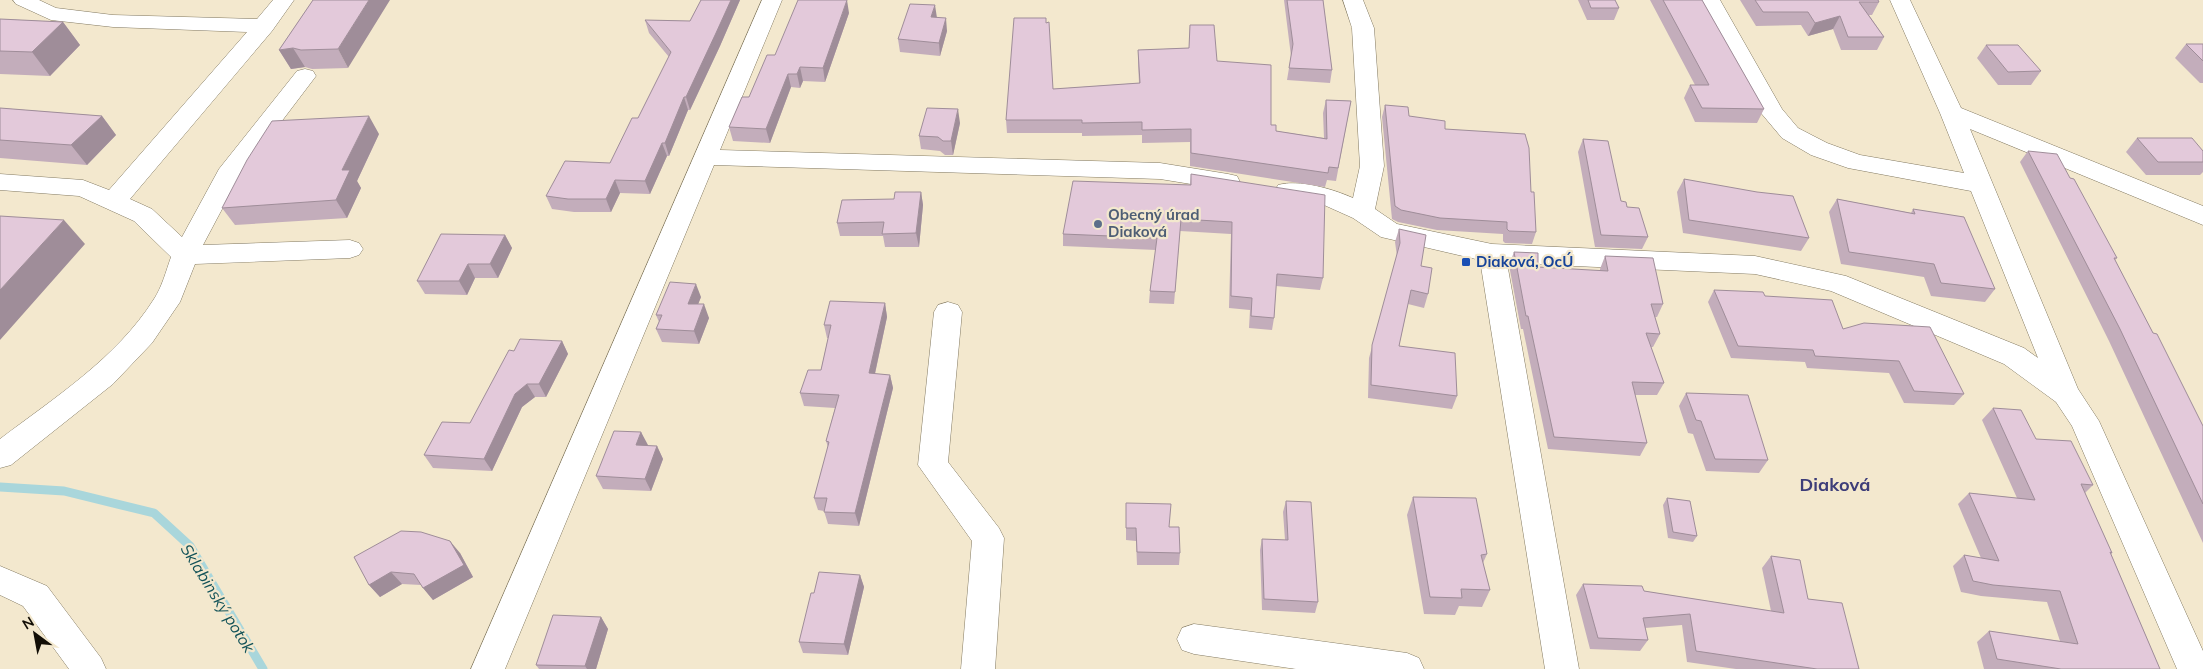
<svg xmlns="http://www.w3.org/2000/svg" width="2203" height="669" viewBox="0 0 2203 669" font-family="Mulish,sans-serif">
	<rect width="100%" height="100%" fill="#f3e8ce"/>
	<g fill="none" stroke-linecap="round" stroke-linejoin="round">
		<path stroke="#a9d6db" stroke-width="9" d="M 0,487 L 64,491 L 154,513 L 190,546 L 263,669"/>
		<g stroke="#837a62" stroke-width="1">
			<path id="minor" d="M 13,0 L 39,0 L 56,8 L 113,15 L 257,19 L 273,0 L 294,0 L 272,31 L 130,199 L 152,209 L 182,237 L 219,169 L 297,71 L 305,69 L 313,71 L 316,76 L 238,179 L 203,245 L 350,240 L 359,243 L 363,249 L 359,255 L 350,258 L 195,264 L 180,302 L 152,343 L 113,384 L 11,465 L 0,468 L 0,439 C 54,398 117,358 154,299 C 162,287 166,271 171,257 L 134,221 L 79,196 L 0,190 L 0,174 L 83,180 L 109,190 L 247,32 L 113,27 L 51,20 L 16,4 Z
				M 762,0 L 782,0 L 720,150 L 1160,163 L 1228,174 L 1237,176 L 1240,182 L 1237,188 L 1228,190 L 1160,179 L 714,165 L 505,669 L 471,669 Z
				M 1343,0 L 1363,0 L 1374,28 L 1384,166 L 1375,209 L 1397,224 L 1492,244 L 1755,256 L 1846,276 L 2024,348 L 2038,358 L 1971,191 L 1848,168 L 1811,155 L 1782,138 L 1761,113 L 1700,0 L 1720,0 L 1782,109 L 1798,128 L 1827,143 L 1860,155 L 1964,173 L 1940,113 L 1890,0 L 1910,0 L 1961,108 L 2203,206 L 2203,225 L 1970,129 L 2078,389 L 2099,421 L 2203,651 L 2203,669 L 2177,669 L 2072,426 L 2056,402 L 2004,364 L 1831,291 L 1755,274 L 1507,263 L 1579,669 L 1545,669 L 1480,260 L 1381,237 L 1353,218 L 1324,205 L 1278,197 L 1275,191 L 1278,185 C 1299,179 1333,189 1353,198 L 1360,166 L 1352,28 Z
				M 948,302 L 958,305 L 962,312 L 948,462 L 999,528 L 1004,538 L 995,669 L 961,669 L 972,541 L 918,465 L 934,312 L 938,305 Z
				M 0,566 L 47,586 L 101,658 L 106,669 L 69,669 L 23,606 L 0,595 Z
				M 1194,624 L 1407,653 L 1419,658 L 1424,669 L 1296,669 L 1194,654 L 1182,650 L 1177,639 L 1182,628 Z"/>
		</g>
		<use href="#minor" fill="#fff" fill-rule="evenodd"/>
	</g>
	<path fill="#c3adbb" d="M 313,0 L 348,68 L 312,69 L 305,67 L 291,69 L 279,50 Z
		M 701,0 L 740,0 L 720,46 L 690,110 L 688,110 L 669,156 L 667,156 L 650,194 L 620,193 L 611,212 L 574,212 L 552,209 L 546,196 L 610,163 L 638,118 L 669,57 L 649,33 L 645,20 L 690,21 Z
		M 1284,0 L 1323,0 L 1332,70 L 1330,83 L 1287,80 L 1291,56 Z
		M 1578,0 L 1615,0 L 1619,8 L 1614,20 L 1587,20 Z
		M 1650,0 L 1702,0 L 1764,109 L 1757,123 L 1695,122 L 1684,98 L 1690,85 L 1695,85 Z
		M 1740,0 L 1878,0 L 1879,2 L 1872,15 L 1869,15 L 1884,37 L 1877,50 L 1841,50 L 1833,29 L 1808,36 L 1801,25 L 1756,26 Z
		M 849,13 L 825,82 L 803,81 L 800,88 L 791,87 L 770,143 L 733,141 L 729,127 L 749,97 L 775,55 Z
		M 937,17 L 947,31 L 940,56 L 900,52 L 898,39 Z
		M 0,19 L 63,22 L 80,45 L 50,76 L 0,74 Z
		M 1046,23 L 1053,89 L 1139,83 L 1138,63 L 1138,50 L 1189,48 L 1190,25 L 1217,61 L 1276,131 L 1324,138 L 1323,113 L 1326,100 L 1351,101 L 1336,181 L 1327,180 L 1325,187 L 1190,166 L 1190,142 L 1142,143 L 1142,135 L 1082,136 L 1082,133 L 1007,133 L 1006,120 Z
		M 2186,44 L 2203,44 L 2203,83 L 2200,83 L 2175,58 Z
		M 1986,45 L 2041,71 L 2031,85 L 1998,85 L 1977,58 Z
		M 1385,105 L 1409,116 L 1531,192 L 1536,232 L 1532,244 L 1505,243 L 1503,241 L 1503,234 L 1437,230 L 1398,222 L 1392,219 L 1382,117 Z
		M 0,108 L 102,116 L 116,135 L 87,165 L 0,158 Z
		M 960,123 L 953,155 L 945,155 L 940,151 L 921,149 L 919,136 Z
		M 379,134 L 357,181 L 361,188 L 347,218 L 235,225 L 222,208 Z
		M 2137,138 L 2203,151 L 2203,172 L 2200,175 L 2146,175 L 2126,152 Z
		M 1583,139 L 1621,201 L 1627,207 L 1648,237 L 1642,249 L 1595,247 L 1578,152 Z
		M 2028,151 L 2070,178 L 2117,258 L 2115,260 L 2153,333 L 2203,426 L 2203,543 L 2109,341 L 2020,162 Z
		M 1191,174 L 1323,278 L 1320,290 L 1276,286 L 1274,318 L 1272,330 L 1249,328 L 1250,310 L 1229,308 L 1231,234 L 1180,231 L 1174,304 L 1149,303 L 1150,291 L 1156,250 L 1063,246 L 1063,234 L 1190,185 Z
		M 1684,179 L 1809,238 L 1801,251 L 1683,233 L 1677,192 Z
		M 921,192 L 923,205 L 919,247 L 885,247 L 883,236 L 840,236 L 837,223 L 894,199 Z
		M 1837,199 L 1911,213 L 1913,209 L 1995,289 L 1985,302 L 1931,296 L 1924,277 L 1841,264 L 1829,212 Z
		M 1399,229 L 1421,266 L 1428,294 L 1424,308 L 1408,304 L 1399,346 L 1457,396 L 1452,409 L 1368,398 L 1369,358 L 1397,256 L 1395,242 Z
		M 505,235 L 512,248 L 498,278 L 475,278 L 467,295 L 425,294 L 417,281 Z
		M 1514,252 L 1538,267 L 1600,271 L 1600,269 L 1605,256 L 1663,304 L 1657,317 L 1655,317 L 1660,334 L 1653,347 L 1651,347 L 1664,383 L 1657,395 L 1635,395 L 1647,443 L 1640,456 L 1548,449 L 1523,329 L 1521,329 L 1509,265 Z
		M 1714,290 L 1765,296 L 1843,329 L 1964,394 L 1954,405 L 1904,403 L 1889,373 L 1807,368 L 1805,362 L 1731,358 L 1708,302 Z
		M 701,297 L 698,304 L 709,318 L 699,344 L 662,342 L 656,329 L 659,322 L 656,315 Z
		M 885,303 L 887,317 L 875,374 L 890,375 L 893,388 L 859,526 L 828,524 L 824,511 L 818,510 L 814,498 L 828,447 L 826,441 L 835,408 L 804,406 L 800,393 L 821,370 L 828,338 L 827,338 L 824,325 Z
		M 562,341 L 568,354 L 546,397 L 535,397 L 522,407 L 492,471 L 433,468 L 424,455 L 470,423 L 514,351 Z
		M 1686,393 L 1768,460 L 1759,473 L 1706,471 L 1693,434 L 1688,433 L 1679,406 Z
		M 1993,408 L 2036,439 L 2093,485 L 2085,493 L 2112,553 L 2111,554 L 2160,669 L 1984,669 L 1977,642 L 1989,631 L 2060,641 L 2047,602 L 1981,596 L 1961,592 L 1953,566 L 1964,555 L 1981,558 L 1958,504 L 1969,493 L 2017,498 L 1982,420 Z
		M 641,432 L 647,446 L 657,446 L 663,459 L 651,491 L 603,489 L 596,476 Z
		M 1413,497 L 1487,554 L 1483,563 L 1490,590 L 1482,607 L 1459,606 L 1455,615 L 1424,614 L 1407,515 Z
		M 1667,498 L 1697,536 L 1693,542 L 1668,538 L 1663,505 Z
		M 1286,501 L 1318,602 L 1315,613 L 1262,610 L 1260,550 L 1262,539 L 1285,540 L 1283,512 Z
		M 1126,503 L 1169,527 L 1180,553 L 1179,565 L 1137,565 L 1136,541 L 1126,540 Z
		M 460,553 L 473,577 L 433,600 L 421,585 L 402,584 L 380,597 L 369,585 L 354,557 Z
		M 1771,556 L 1808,599 L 1859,669 L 1736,669 L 1687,662 L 1682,625 L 1645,628 L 1648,640 L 1640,651 L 1590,649 L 1576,595 L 1583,584 L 1644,591 L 1771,611 L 1762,568 Z
		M 860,575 L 864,587 L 848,655 L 803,653 L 799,642 L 814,593 Z
		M 601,617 L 608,629 L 596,669 L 539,669 L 536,665 Z"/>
	<path fill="#9f8d99" d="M 369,0 L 390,0 L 348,68 L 338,49 Z
		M 731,0 L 740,0 L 720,46 L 690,110 L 686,97 Z
		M 847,0 L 849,13 L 825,82 L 823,68 Z
		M 935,5 L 937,18 L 931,17 Z
		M 1840,16 L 1833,29 L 1808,36 L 1815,23 Z
		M 946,18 L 947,31 L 940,56 L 939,43 Z
		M 63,22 L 80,45 L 50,76 L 32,52 Z
		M 293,48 L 305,67 L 291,69 L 279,50 Z
		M 800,67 L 803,81 L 800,88 L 797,74 Z
		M 788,74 L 791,87 L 770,143 L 766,129 Z
		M 684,97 L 688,110 L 669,156 L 665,143 Z
		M 958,109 L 960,123 L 953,155 L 951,141 Z
		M 102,116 L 116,135 L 87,165 L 71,145 Z
		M 369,116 L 379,134 L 357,181 L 361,188 L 347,218 L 336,200 L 342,170 Z
		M 662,143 L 667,156 L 650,194 L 645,181 Z
		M 615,180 L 620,193 L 611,212 L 606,199 Z
		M 921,192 L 923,205 L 919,247 L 916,233 Z
		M 64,220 L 85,244 L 0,340 L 0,290 Z
		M 505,235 L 512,248 L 498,278 L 490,264 Z
		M 468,264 L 475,278 L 467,295 L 459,281 Z
		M 696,284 L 701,297 L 693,317 L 688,304 Z
		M 885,303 L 887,317 L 872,387 L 869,373 Z
		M 704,304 L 709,318 L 699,344 L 694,331 Z
		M 562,341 L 568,354 L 546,397 L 539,384 Z
		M 890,375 L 893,388 L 859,526 L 855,513 Z
		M 527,384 L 535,397 L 522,407 L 492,471 L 484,459 L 515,394 Z
		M 641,432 L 648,445 L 642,458 L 636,445 Z
		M 657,446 L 663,459 L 651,491 L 645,479 Z
		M 450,541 L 460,553 L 473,577 L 433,600 L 423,588 Z
		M 391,572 L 402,584 L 380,597 L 369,585 Z
		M 860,575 L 864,587 L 848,655 L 844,644 Z
		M 601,617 L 608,629 L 596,669 L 587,669 L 585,666 Z"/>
	<path fill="#e3c9da" stroke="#9f8d99" d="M 313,0 L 369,0 L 338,49 L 301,50 L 293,48 L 279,50 Z
		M 701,0 L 731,0 L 716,33 L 686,97 L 684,97 L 665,143 L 662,143 L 645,181 L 615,180 L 606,199 L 568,199 L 546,196 L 565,161 L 610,163 L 632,118 L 638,118 L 671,52 L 645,20 L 690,21 Z
		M 798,0 L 847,0 L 823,68 L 800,67 L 797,74 L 788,74 L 766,129 L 729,127 L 742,97 L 749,97 L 767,55 L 775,55 Z
		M 1287,0 L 1323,0 L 1332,70 L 1289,68 L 1293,44 Z
		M 1588,0 L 1615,0 L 1619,8 L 1591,8 Z
		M 1663,0 L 1702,0 L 1764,109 L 1702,108 L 1690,85 L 1709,85 Z
		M 1755,0 L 1878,0 L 1879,2 L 1859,2 L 1884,37 L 1848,37 L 1840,16 L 1815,23 L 1808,12 L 1763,12 Z
		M 910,4 L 935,5 L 931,17 L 946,18 L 939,43 L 898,39 Z
		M 1014,18 L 1046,18 L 1046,23 L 1049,22 L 1053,89 L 1140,83 L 1138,50 L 1189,48 L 1190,25 L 1214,25 L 1217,61 L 1271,65 L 1271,125 L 1276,125 L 1276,131 L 1327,139 L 1326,100 L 1351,101 L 1338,168 L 1329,167 L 1328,173 L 1191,153 L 1191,129 L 1142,130 L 1142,122 L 1082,123 L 1082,120 L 1006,120 Z
		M 0,19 L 63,22 L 32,52 L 0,51 Z
		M 2186,44 L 2203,44 L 2203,61 Z
		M 1986,45 L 2018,45 L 2041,71 L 2008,72 Z
		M 1385,105 L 1408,107 L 1409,116 L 1445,121 L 1445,129 L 1525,134 L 1529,148 L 1531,192 L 1534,192 L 1536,232 L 1509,231 L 1507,229 L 1507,222 L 1440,218 L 1401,210 L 1395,206 Z
		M 0,108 L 102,116 L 71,145 L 0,140 Z
		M 927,108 L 958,109 L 951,141 L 943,141 L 938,137 L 919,136 Z
		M 369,116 L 342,170 L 350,170 L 336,200 L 222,208 L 247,160 L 272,121 Z
		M 2137,138 L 2192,138 L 2203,151 L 2203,162 L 2158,162 Z
		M 1583,139 L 1608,141 L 1621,201 L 1626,202 L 1627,207 L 1639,208 L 1648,237 L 1601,235 Z
		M 2028,151 L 2057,154 L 2070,178 L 2074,179 L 2117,258 L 2114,258 L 2153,333 L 2157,334 L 2203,426 L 2203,504 L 2120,329 Z
		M 1191,174 L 1325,195 L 1323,278 L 1277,274 L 1274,318 L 1251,316 L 1252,298 L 1231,296 L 1232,222 L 1181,219 L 1175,292 L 1150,291 L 1157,238 L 1063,234 L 1073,181 L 1191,185 Z
		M 1684,179 L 1757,192 L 1793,196 L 1809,238 L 1689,220 Z
		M 895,192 L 921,192 L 916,233 L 882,234 L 884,222 L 837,223 L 842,200 L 894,199 Z
		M 1837,199 L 1915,214 L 1913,209 L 1964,217 L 1995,289 L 1941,283 L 1934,264 L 1849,252 Z
		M 0,216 L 64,220 L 0,290 Z
		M 1399,229 L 1426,235 L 1421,266 L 1432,268 L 1428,294 L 1411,290 L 1399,346 L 1455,353 L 1457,396 L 1371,385 L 1372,345 L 1400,243 Z
		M 441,234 L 505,235 L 490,264 L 468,264 L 459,281 L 417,281 Z
		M 1514,252 L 1538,253 L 1538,267 L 1608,271 L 1605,256 L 1653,258 L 1663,304 L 1651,304 L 1660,334 L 1646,333 L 1664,383 L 1632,382 L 1647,443 L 1554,437 L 1528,316 L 1526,316 Z
		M 670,282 L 696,284 L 688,304 L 704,304 L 694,331 L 656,329 L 662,315 L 656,315 Z
		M 1714,290 L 1763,292 L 1765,296 L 1832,300 L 1843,329 L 1864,323 L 1930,327 L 1964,394 L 1914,391 L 1899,361 L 1815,356 L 1813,350 L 1738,346 Z
		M 830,301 L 885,303 L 869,373 L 890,375 L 855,513 L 824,512 L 827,498 L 814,498 L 829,442 L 826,441 L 839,395 L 800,393 L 808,370 L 821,370 L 831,325 L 824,325 Z
		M 520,339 L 562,341 L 539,384 L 527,384 L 515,394 L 484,459 L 424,455 L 442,422 L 470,423 L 509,350 L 514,351 Z
		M 1686,393 L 1748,395 L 1768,460 L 1715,459 L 1701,421 L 1696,420 Z
		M 1993,408 L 2021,410 L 2036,439 L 2071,441 L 2093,485 L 2081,484 L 2112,553 L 2110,552 L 2160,669 L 2061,669 L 1997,659 L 1989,631 L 2078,644 L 2060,591 L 1993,585 L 1973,581 L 1964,555 L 1999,561 L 1969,493 L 2035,500 Z
		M 614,431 L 641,432 L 636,445 L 657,446 L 645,479 L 596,476 Z
		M 1413,497 L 1476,498 L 1487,554 L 1481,555 L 1490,590 L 1461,589 L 1462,598 L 1430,597 Z
		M 1667,498 L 1690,501 L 1697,536 L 1673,532 Z
		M 1286,501 L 1311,502 L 1318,602 L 1264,599 L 1262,539 L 1288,540 Z
		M 1126,503 L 1171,504 L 1169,527 L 1179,527 L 1180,553 L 1137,552 L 1136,528 L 1126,528 Z
		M 401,531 L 421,532 L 450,541 L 464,565 L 423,588 L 414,574 L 391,572 L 369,585 L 354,557 Z
		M 1771,556 L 1800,560 L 1808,599 L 1842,603 L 1859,669 L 1817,669 L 1696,651 L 1690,614 L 1643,618 L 1648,640 L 1598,638 L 1583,584 L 1642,586 L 1644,591 L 1784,613 Z
		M 819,572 L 860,575 L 844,644 L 799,642 L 811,593 L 814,593 Z
		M 553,615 L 601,617 L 585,666 L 536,665 Z"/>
	<circle fill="#5c6f8a" stroke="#f3e8ce" stroke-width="2" cx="1098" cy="224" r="5"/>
	<rect fill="#1a4fb4" stroke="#f3e8ce" stroke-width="2" x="1461" y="257" width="10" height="10" rx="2.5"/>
	<g text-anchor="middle" stroke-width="4.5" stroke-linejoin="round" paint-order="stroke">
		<g font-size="15" font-weight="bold" fill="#4e5e75" stroke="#f3e8ce" text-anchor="start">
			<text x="1108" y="220">Obecný úrad<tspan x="1108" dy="17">Diaková</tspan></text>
		</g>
		<g font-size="15" font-weight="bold" fill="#164399" stroke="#f3e8ce" text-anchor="start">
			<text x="1476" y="267">Diaková, OcÚ</text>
		</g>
		<g font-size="16" font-style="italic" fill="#125258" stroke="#f3e8ce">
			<text transform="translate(218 598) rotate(58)" y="6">Sklabinský potok</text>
		</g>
		<g font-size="18" font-weight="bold" fill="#3d3d79" stroke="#f3e8ce">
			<text x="1835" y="491">Diaková</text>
		</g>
	</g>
	<g transform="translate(35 634) rotate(328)" stroke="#f3e8ce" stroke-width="4" paint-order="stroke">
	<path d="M0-4L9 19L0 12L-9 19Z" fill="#120e06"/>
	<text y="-8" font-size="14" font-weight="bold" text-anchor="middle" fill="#120e06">N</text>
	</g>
</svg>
